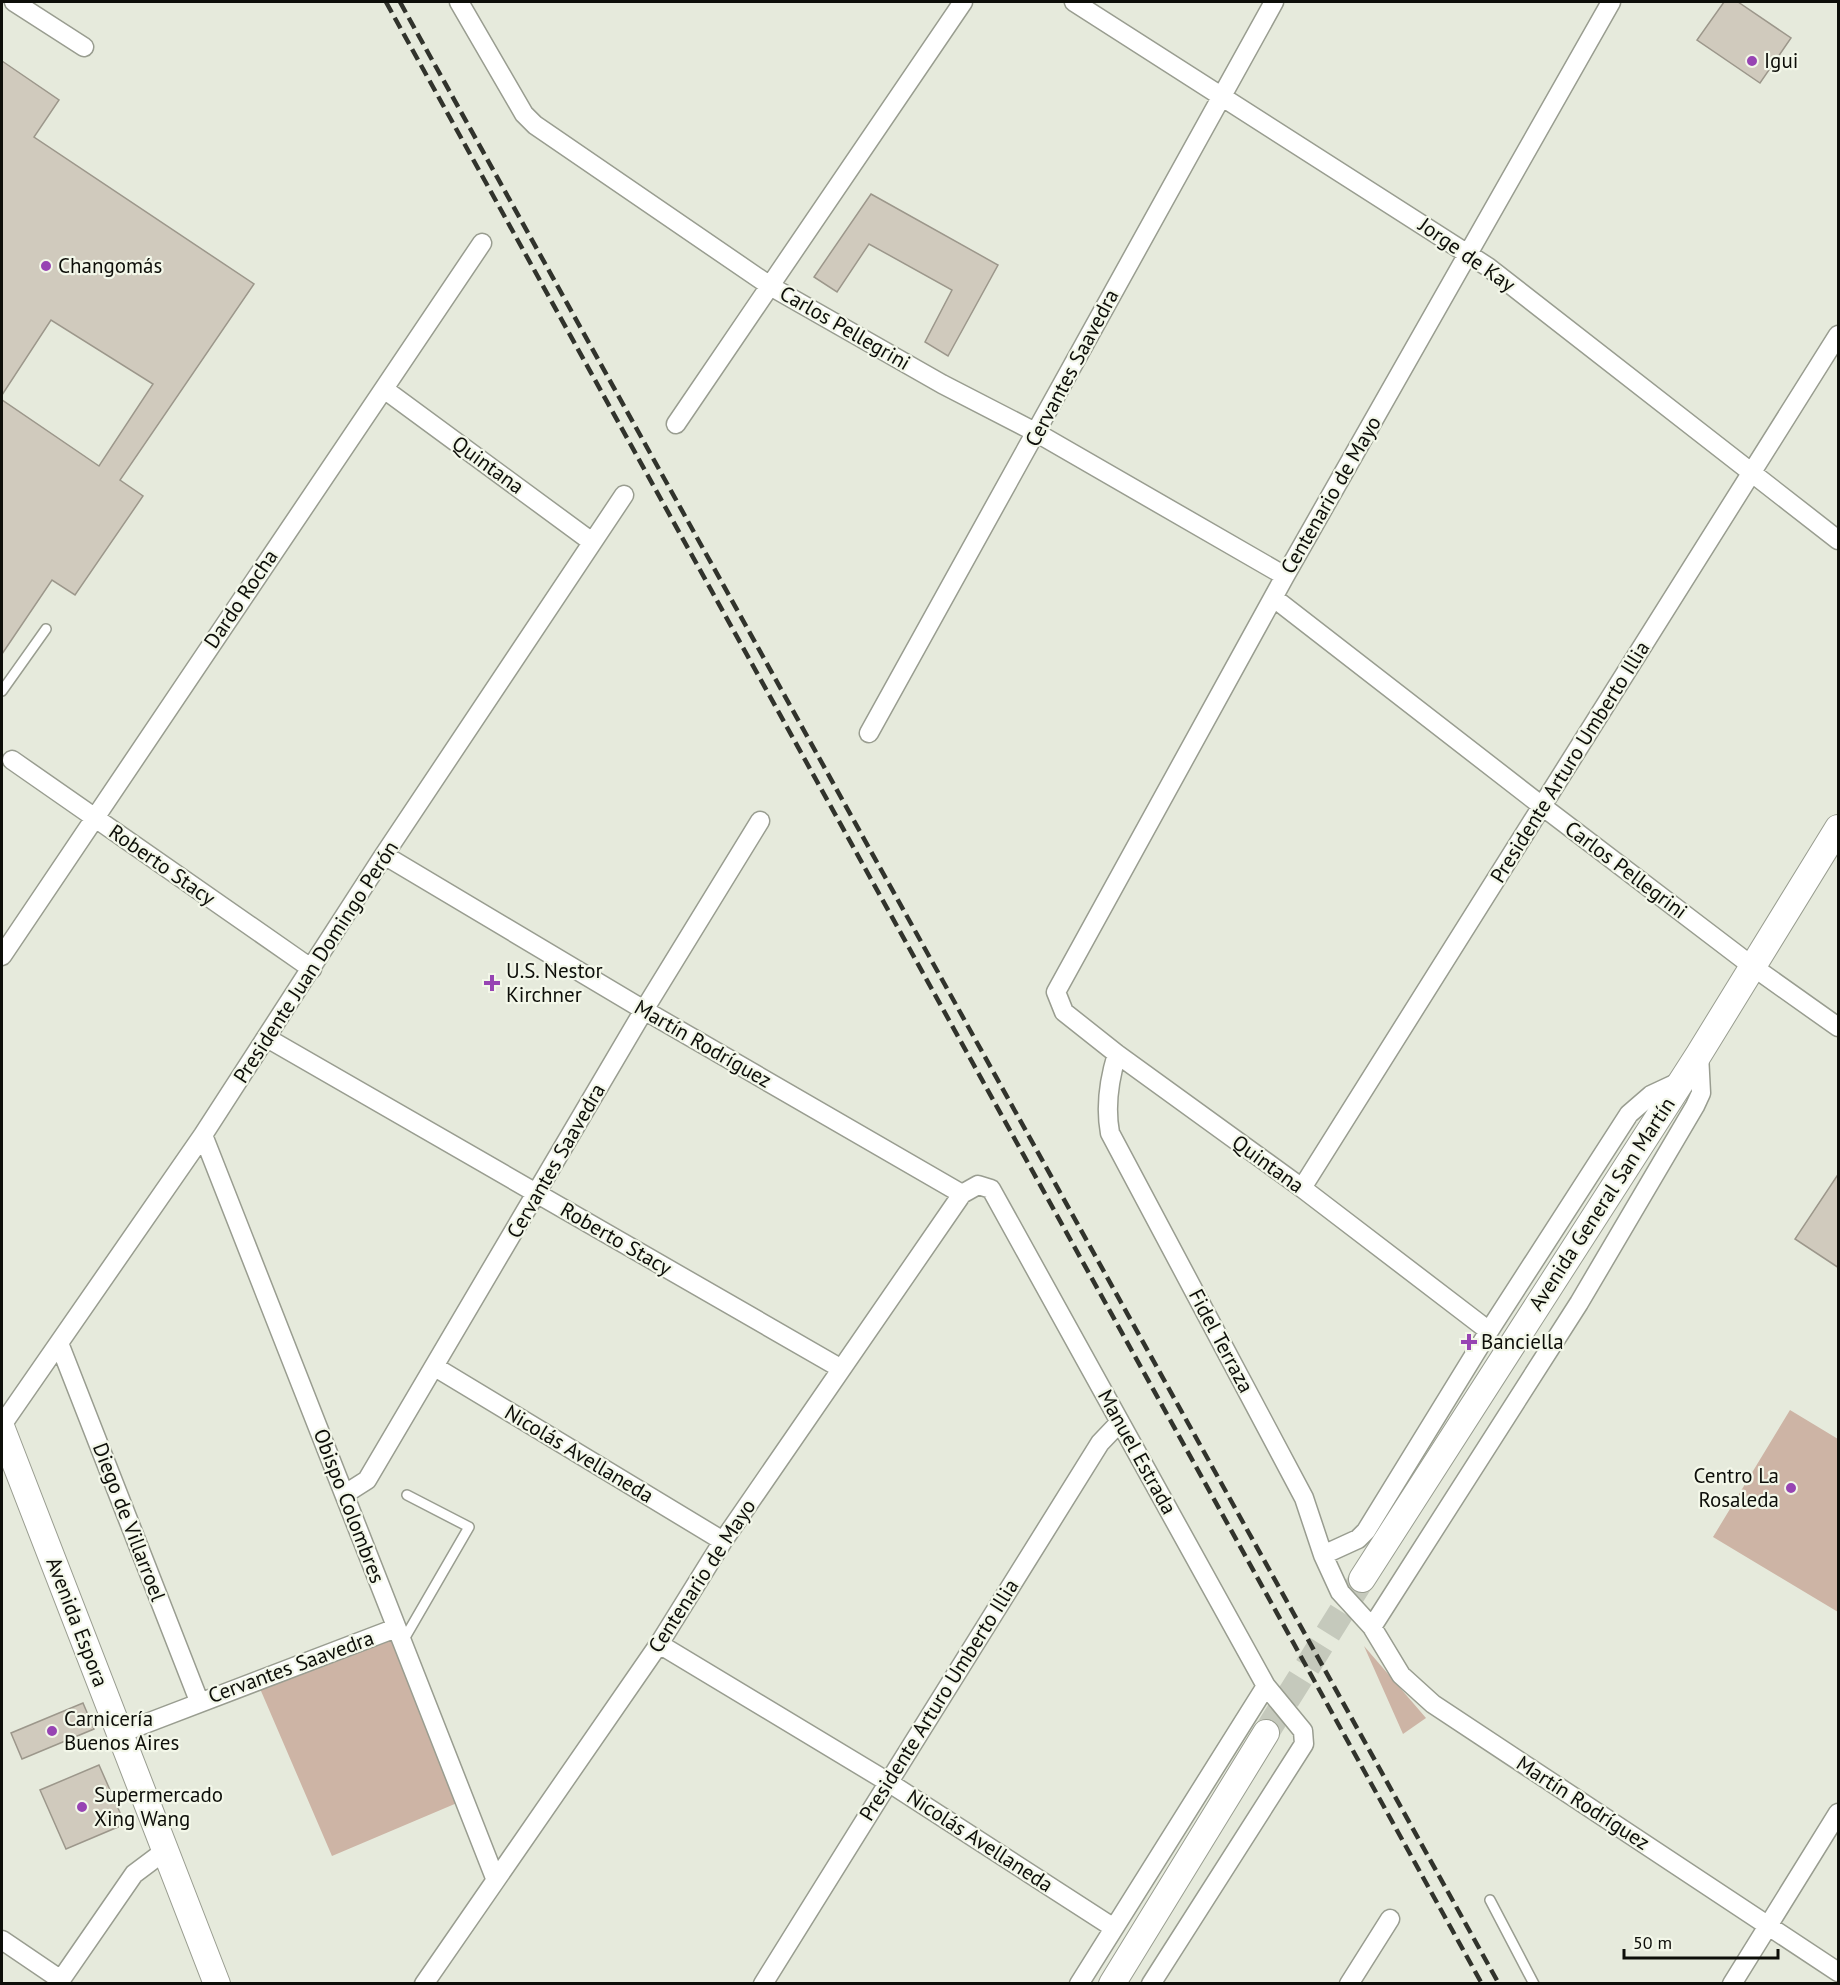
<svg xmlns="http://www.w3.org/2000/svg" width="1840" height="1985" viewBox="0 0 1840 1985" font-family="'PT Sans',sans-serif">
	<rect width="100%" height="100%" fill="#e6eadc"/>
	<path fill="#cdb4a5" d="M 1790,1410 L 1838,1439 L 1838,1612 L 1713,1537 Z
		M 392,1640 L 457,1803 L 332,1856 L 258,1684 Z
		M 1364,1646 L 1426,1718 L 1403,1734 Z"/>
	<path fill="#d0cabd" stroke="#9c978b" stroke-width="1.5" d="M 1724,2 L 1738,2 L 1791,38 L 1760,83 L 1697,40 Z
		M 2,61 L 59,100 L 34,137 L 254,284 L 120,480 L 143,496 L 75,595 L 52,580 L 2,654 L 2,400 L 99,466 L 153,384 L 51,320 L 2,395 Z
		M 871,194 L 998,265 L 948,356 L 925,342 L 952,290 L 869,244 L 837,292 L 814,277 Z
		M 1839,1173 L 1839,1268 L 1795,1239 Z
		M 83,1703 L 94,1729 L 22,1759 L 11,1733 Z
		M 99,1765 L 125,1824 L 66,1849 L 40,1790 Z"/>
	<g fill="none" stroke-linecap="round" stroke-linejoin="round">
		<path stroke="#c5c9bc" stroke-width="26" stroke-dasharray="26 13" stroke-linecap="butt" d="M 1266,1733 L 1362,1579"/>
		<g stroke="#999d90" stroke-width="12">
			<path id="lane" d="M 2,691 L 46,629
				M 403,1641 L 469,1527 L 407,1495
				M 1490,1900 L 1534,1984"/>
		</g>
		<g stroke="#999d90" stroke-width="21">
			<path id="street" d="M 14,2 L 84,47
				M 459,2 L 524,114 L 535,125 L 770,286 L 942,384 L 1037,433 L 1285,576
				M 1074,2 L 1488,267 L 1838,540
				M 384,389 L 592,542
				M 676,424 L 963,2
				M 1274,598 L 1542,806 L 1752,966 L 1838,1027
				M 869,733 L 1274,2
				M 12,760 L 312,969
				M 384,855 L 644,1010 L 962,1194
				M 2,956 L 482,243
				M 267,1038 L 840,1368
				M 1117,1054 C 1109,1080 1105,1106 1110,1133 L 1304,1498 L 1323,1555 L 1340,1592 L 1372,1627 L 1401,1675 L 1433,1704 L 1838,1972
				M 203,1135 L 495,1878
				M 1302,1188 L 1838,335
				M 1489,1331 L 1302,1188 L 1117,1054 L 1064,1012 L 1056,992 L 1285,576 L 1611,2
				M 59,1343 L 199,1701
				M 435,1367 L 723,1541
				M 2,1425 L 203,1135 L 384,855 L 624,495
				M 345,1494 L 367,1480 L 644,1010 L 760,821
				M 1323,1555 L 1358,1539 L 1366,1531 L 1489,1331 L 1629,1114 L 1651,1095 L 1681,1081
				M 1372,1627 L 1579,1303 L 1695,1106 L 1701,1093 L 1699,1054
				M 659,1644 L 888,1782 L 1114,1928
				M 121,1733 L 396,1628
				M 2,1940 L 61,1980
				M 58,1984 L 134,1874 L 166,1850
				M 424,1984 L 659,1644 L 723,1541 L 962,1194 L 978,1185 L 991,1189 L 1266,1686 L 1303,1731 L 1304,1744 L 1151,1984
				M 763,1984 L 1100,1443 L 1120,1422
				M 1079,1984 L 1266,1686
				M 1349,1984 L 1390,1919
				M 1732,1984 L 1838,1813"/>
		</g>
		<g stroke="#999d90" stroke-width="28">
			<path id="secondary" d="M 2,1429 L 217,1984
				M 1362,1579 L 1699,1054 L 1838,828
				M 1112,1984 L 1266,1733"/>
		</g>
		<use href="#lane" stroke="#fff" stroke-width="9"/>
		<use href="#street" stroke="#fff" stroke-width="18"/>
		<use href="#secondary" stroke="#fff" stroke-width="26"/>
		<path stroke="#31332c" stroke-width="4.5" stroke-dasharray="12 6" stroke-linecap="butt" d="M 386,2 L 1482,1984
			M 400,2 L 1499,1984"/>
	</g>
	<g fill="#9744b3" stroke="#f3f7e9" stroke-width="2">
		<circle cx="1752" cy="61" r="6"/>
		<circle cx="46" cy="266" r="6"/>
		<path d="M489 974h6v6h6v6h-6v6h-6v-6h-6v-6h6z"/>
		<path d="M1466 1333h6v6h6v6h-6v6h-6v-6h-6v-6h6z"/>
		<circle cx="1791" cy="1488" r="6"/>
		<circle cx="52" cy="1731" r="6"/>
		<circle cx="82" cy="1807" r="6"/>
	</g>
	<g text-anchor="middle" stroke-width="4.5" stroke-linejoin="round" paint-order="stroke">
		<g font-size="21" fill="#0d0e09" stroke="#f3f7e9" text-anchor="start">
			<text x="1764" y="68">Igui</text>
			<text x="58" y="273">Changomás</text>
			<text x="506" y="978">U.S. Nestor<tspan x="506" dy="24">Kirchner</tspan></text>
			<text x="1481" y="1349">Banciella</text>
			<text x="1779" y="1483" text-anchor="end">Centro La<tspan x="1779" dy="24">Rosaleda</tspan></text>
			<text x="64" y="1726">Carnicería<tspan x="64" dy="24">Buenos Aires</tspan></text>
			<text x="94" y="1802">Supermercado<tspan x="94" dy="24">Xing Wang</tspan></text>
		</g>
		<g font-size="21" fill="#0d0e09" stroke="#f3f7e9">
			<text transform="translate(1467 255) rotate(35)" y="7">Jorge de Kay</text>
			<text transform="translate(845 328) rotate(30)" y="7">Carlos Pellegrini</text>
			<text transform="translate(1072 368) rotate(-62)" y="7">Cervantes Saavedra</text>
			<text transform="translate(488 465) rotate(36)" y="7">Quintana</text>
			<text transform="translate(1331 495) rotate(-60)" y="7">Centenario de Mayo</text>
			<text transform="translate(241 599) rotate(-56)" y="7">Dardo Rocha</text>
			<text transform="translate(1570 762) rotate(-58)" y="7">Presidente Arturo Umberto Illia</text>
			<text transform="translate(162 865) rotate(35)" y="7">Roberto Stacy</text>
			<text transform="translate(1626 870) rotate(37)" y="7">Carlos Pellegrini</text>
			<text transform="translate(316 962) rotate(-57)" y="7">Presidente Juan Domingo Perón</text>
			<text transform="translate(703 1044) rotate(30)" y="7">Martín Rodríguez</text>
			<text transform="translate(556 1161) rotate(-60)" y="7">Cervantes Saavedra</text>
			<text transform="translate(1268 1164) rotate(36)" y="7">Quintana</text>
			<text transform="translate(1602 1204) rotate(-57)" y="7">Avenida General San Martín</text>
			<text transform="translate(616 1239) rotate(30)" y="7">Roberto Stacy</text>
			<text transform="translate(1221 1341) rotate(62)" y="7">Fidel Terraza</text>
			<text transform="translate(1137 1452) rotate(61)" y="7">Manuel Estrada</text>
			<text transform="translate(579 1454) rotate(31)" y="7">Nicolás Avellaneda</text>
			<text transform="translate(349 1506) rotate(69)" y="7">Obispo Colombres</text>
			<text transform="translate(129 1522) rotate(69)" y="7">Diego de Villarroel</text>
			<text transform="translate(702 1576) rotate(-57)" y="7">Centenario de Mayo</text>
			<text transform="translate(77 1622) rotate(69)" y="7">Avenida Espora</text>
			<text transform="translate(291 1667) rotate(-20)" y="7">Cervantes Saavedra</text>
			<text transform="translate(939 1700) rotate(-58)" y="7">Presidente Arturo Umberto Illia</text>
			<text transform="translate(1583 1803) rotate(33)" y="7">Martín Rodríguez</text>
			<text transform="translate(980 1841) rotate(33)" y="7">Nicolás Avellaneda</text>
		</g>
	</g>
	<rect width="1840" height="1985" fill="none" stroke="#0d0e09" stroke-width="6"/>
	<path d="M1624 1949v9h154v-9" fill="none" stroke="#0d0e09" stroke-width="3"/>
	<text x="1633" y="1949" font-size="18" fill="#0d0e09" stroke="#f3f7e9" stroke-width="4.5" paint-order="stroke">50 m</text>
</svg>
